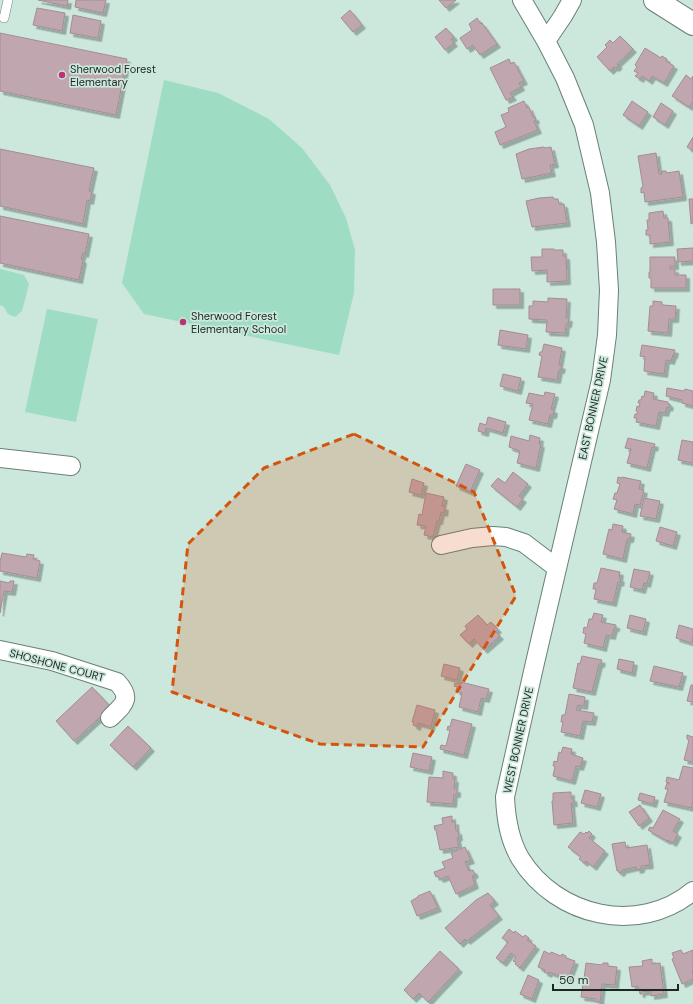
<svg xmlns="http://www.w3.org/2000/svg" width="693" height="1004" viewBox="0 0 693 1004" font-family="'DM Sans',sans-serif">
	<defs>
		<filter id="shadow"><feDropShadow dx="3.5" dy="3.5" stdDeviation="0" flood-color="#0004"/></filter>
	</defs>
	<rect width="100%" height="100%" fill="#cce7db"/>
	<path fill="#9eddc3" d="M 164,80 L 218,93 L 269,119 L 302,148 L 330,185 L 346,218 L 355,250 L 354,293 L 339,355 L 144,314 L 122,283 Z
		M 0,269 L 1,269 L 24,275 L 29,284 L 22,311 L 15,317 L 8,314 L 4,307 L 0,305 Z
		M 47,309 L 98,319 L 76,422 L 25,412 Z"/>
	<path fill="#c0a6af" stroke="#a58c95" filter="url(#shadow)" d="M 38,0 L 68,0 L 67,6 Z
		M 76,0 L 106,0 L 103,13 L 75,7 Z
		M 439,0 L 456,0 L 446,8 Z
		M 37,8 L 65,13 L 62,31 L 33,25 Z
		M 350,10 L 362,25 L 353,32 L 341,18 Z
		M 73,15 L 101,21 L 98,38 L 70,33 Z
		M 477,18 L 481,24 L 482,23 L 497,44 L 480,55 L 473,45 L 467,49 L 460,38 L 472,30 L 469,24 Z
		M 446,28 L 454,37 L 451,39 L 454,43 L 445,50 L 435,37 Z
		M 0,33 L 127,59 L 116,115 L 0,91 Z
		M 620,36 L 633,49 L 617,64 L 619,65 L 616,68 L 614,67 L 610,71 L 597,57 L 607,47 L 605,45 L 610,40 L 613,43 Z
		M 645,48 L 661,58 L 662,56 L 667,59 L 666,61 L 674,66 L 664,83 L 652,76 L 649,81 L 642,76 L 640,79 L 635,76 L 638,73 L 634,71 L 637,67 L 635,65 Z
		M 509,59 L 511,64 L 514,62 L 524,81 L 519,83 L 521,87 L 510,93 L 513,97 L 506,100 L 490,68 Z
		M 686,75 L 691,79 L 693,76 L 693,101 L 689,107 L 672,96 Z
		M 524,101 L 527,108 L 529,107 L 533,117 L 535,117 L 536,120 L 534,121 L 538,130 L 500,145 L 495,132 L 506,127 L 501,115 L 509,112 L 508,108 Z
		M 632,101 L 648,112 L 639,126 L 623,115 Z
		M 661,103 L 673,111 L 665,125 L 653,117 Z
		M 693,137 L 693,151 L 687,147 Z
		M 544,147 L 545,148 L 551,147 L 555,164 L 550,165 L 552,173 L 522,179 L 516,154 L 529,149 Z
		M 0,149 L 94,168 L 89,191 L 92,191 L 90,201 L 87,200 L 83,224 L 0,206 Z
		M 656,153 L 659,174 L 662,174 L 661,171 L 666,171 L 667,173 L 679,171 L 683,197 L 645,202 L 644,192 L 641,193 L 641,188 L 643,187 L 638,156 Z
		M 553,197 L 554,199 L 558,199 L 559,204 L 564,204 L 567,223 L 532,227 L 526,201 L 539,198 Z
		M 689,199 L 693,199 L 693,223 L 691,224 Z
		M 663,211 L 664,218 L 668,218 L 670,242 L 650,244 L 650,235 L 646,235 L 646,230 L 648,230 L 647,220 L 649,220 L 649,213 Z
		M 0,216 L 89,234 L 85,254 L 83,253 L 81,259 L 83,260 L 79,280 L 0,263 Z
		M 693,248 L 693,261 L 678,262 L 677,249 Z
		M 542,249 L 554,249 L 554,250 L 563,250 L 563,256 L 566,256 L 567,281 L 547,282 L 547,270 L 532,271 L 531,257 L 542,257 Z
		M 650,257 L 675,257 L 675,266 L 670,266 L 670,269 L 675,269 L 675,275 L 686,275 L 686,288 L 651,288 L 651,278 L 649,278 L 649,272 L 650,272 Z
		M 493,289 L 520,289 L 520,305 L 493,305 Z
		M 548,298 L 567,299 L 566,318 L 569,318 L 568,324 L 566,324 L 565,333 L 546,332 L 547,320 L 529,319 L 529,306 L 533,306 L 533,301 L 548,302 Z
		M 653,301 L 662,302 L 662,305 L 676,306 L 675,319 L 669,319 L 668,333 L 648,331 L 650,306 L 653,306 Z
		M 500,330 L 528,335 L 526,349 L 498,345 Z
		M 544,344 L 562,348 L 559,365 L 562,366 L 561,370 L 559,370 L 557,380 L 538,377 L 542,356 L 539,355 L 540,352 L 542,352 Z
		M 642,345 L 675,350 L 674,355 L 673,355 L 671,361 L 666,360 L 664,374 L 644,371 L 645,357 L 640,356 Z
		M 503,374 L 521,378 L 518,391 L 500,386 Z
		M 667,388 L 684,391 L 685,389 L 693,391 L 693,406 L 682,403 L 682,400 L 666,396 Z
		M 645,391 L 654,393 L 653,399 L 668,402 L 668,404 L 670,404 L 669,408 L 667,407 L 665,413 L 659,412 L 656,426 L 636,422 L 637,418 L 634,418 L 635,414 L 637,414 L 638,412 L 636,411 L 637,406 L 639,407 L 640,403 L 638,403 L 639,400 L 641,400 L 642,396 L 644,397 Z
		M 545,392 L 555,394 L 551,409 L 554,410 L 553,415 L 550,415 L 548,424 L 529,420 L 533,404 L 526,403 L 529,393 L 544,396 Z
		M 488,417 L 506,422 L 503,433 L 486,428 L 485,433 L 478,431 L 480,423 L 486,425 Z
		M 530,435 L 540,438 L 539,444 L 541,444 L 536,468 L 517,463 L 520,451 L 509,447 L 511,436 L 529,441 Z
		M 628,438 L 655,444 L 654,448 L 652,447 L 647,468 L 627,463 L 631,449 L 625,448 Z
		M 682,440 L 693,442 L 693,463 L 678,460 Z
		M 466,464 L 480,470 L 470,492 L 456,486 Z
		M 513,472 L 528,484 L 519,496 L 523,499 L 517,507 L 491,486 L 498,478 L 505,483 Z
		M 618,477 L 622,478 L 622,477 L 641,481 L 639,489 L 644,490 L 640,505 L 635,504 L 633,514 L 614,509 L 617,500 L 613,499 L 615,493 L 617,493 L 620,484 L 617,483 Z
		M 412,479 L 424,483 L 421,495 L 409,492 Z
		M 426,493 L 444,497 L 442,506 L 445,507 L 444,513 L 441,512 L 439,521 L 437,521 L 433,537 L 424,535 L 426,526 L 417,525 L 419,514 L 422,515 Z
		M 644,498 L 660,501 L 656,519 L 640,516 Z
		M 613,524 L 623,526 L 622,532 L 631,534 L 630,539 L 627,539 L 623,559 L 603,554 L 609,529 L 612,530 Z
		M 660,527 L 677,532 L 673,546 L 656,541 Z
		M 2,553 L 26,557 L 27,554 L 34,555 L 33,559 L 40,561 L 37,578 L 0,571 L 0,562 Z
		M 601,568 L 620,572 L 619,578 L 621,579 L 620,583 L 618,582 L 613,603 L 594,599 L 596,589 L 593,589 L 594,583 L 597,583 Z
		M 634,569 L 650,572 L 647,584 L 644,583 L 642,590 L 630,587 Z
		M 0,581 L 9,583 L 10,581 L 14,581 L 12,592 L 4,591 L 0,613 Z
		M 594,613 L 603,615 L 601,622 L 616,625 L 616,628 L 614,628 L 612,636 L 606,635 L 603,648 L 584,643 L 586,634 L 583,633 L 584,627 L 587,628 L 589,619 L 592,619 Z
		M 478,615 L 487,625 L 491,622 L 498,629 L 494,633 L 496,632 L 500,636 L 484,650 L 474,639 L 469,644 L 460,635 L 467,629 L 465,626 Z
		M 630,615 L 646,619 L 643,632 L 627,628 Z
		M 679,625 L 693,629 L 693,637 L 692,643 L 676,638 Z
		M 582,656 L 602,660 L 601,664 L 599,664 L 592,692 L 573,688 L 578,663 L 580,664 Z
		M 619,659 L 634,662 L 632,673 L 617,669 Z
		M 444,664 L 460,668 L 457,680 L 441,676 Z
		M 654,666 L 683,673 L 679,687 L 650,681 Z
		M 461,682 L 489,689 L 486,699 L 481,698 L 478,712 L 459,707 L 462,693 L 456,691 L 457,687 L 454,686 L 455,683 L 461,684 Z
		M 691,685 L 693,685 L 693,702 L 687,701 Z
		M 92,687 L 111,707 L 74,741 L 56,721 Z
		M 569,694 L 585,697 L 584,706 L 578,705 L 576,710 L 594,713 L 592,722 L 583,721 L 580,736 L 561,732 L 563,722 L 561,722 L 562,715 L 565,715 Z
		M 417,705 L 435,710 L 431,727 L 418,723 L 417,727 L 413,725 L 414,722 L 412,722 Z
		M 452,719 L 472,724 L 464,755 L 440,749 L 441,745 L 446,746 L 450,730 L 447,730 L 448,726 L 450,727 Z
		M 128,726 L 151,748 L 133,767 L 110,745 Z
		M 687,735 L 693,737 L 693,762 L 684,760 L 689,740 L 687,739 Z
		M 563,747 L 572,749 L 571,754 L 583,758 L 580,767 L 576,766 L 572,781 L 553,776 L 555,766 L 553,766 L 554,761 L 557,762 L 559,752 L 561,753 Z
		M 413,753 L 432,757 L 429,771 L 410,767 Z
		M 683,766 L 693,768 L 693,800 L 691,808 L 664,802 L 668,789 L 665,789 L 667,783 L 669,784 L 669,783 L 666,782 L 667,777 L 679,780 Z
		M 443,771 L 453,773 L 453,779 L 455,779 L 454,789 L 457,789 L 457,794 L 454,794 L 453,804 L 427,802 L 429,777 L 443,778 Z
		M 585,790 L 601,794 L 597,807 L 581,803 Z
		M 571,792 L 571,798 L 573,798 L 574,803 L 571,803 L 573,823 L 554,825 L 552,801 L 553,801 L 553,793 Z
		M 640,793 L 655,797 L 653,804 L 638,800 Z
		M 640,805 L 649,818 L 639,826 L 629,812 Z
		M 663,810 L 680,819 L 673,831 L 678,834 L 673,843 L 668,840 L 667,841 L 648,830 L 650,827 L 653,828 Z
		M 452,816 L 452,822 L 455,821 L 456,831 L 458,831 L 459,837 L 457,838 L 459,847 L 440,850 L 436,830 L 435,830 L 434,826 L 443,824 L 442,818 Z
		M 589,831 L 592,834 L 589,838 L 605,851 L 593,867 L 586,861 L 584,863 L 579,859 L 581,857 L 568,847 L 580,832 L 584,834 L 586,832 L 587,833 Z
		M 625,842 L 626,848 L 647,845 L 650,865 L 641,866 L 641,869 L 637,870 L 636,867 L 622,870 L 622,872 L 619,873 L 619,871 L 617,871 L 612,844 Z
		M 465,847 L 471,860 L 465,862 L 469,871 L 473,870 L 475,874 L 472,876 L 475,885 L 456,894 L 448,876 L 440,879 L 438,876 L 436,877 L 434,872 L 445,868 L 442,862 L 453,858 L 451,853 Z
		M 430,891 L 438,908 L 417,916 L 411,901 L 418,897 L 418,896 Z
		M 488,893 L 495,901 L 490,905 L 499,916 L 467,941 L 465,939 L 460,944 L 445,928 L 476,900 Z
		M 509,929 L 514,933 L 515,931 L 523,937 L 525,935 L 529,938 L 527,940 L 536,946 L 520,968 L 515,964 L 516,962 L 513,961 L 516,957 L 511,953 L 503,963 L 496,958 L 508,942 L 502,938 Z
		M 681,950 L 683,954 L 693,950 L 693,971 L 692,971 L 693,974 L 693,979 L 682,984 L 672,959 L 674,958 L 672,953 Z
		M 440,951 L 459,969 L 428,1002 L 419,993 L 413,999 L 404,990 Z
		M 544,951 L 550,954 L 551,952 L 561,956 L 562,954 L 566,956 L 566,958 L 575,961 L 568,979 L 549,972 L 548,974 L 544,972 L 545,970 L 538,967 Z
		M 652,959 L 652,964 L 660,963 L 664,994 L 651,996 L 651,991 L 641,992 L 642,994 L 640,994 L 638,986 L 632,987 L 629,967 L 643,966 L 642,961 Z
		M 586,963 L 602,965 L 603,963 L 608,963 L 608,966 L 617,967 L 615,985 L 602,984 L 600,1002 L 596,1002 L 596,999 L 581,997 L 583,983 L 581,982 L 582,979 L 584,979 Z
		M 528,975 L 539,980 L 532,999 L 520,994 Z"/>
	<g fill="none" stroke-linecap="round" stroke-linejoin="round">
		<g stroke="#698177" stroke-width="10">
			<path id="service" d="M 4,18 L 8,0"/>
		</g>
		<g stroke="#698177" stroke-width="20">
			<path id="minor" d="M 522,0 L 546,41 L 565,78 L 584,125 L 600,193 L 606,242 L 609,290 L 607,335 L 601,380 L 534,667 L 505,797 C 506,819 509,839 520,858 C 556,917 639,936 693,891
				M 546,41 L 563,16 L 572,0
				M 0,458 L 71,466
				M 441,545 L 472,538 L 493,536 L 506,537 L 524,543 L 557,568
				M 0,650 L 52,661 L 117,682 C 133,699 123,705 110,718"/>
		</g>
		<g stroke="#698177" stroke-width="24">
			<path id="tertiary" d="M 655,0 L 693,24"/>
		</g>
		<use href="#service" stroke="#fff" stroke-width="9"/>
		<use href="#minor" stroke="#fff" stroke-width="18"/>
		<use href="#tertiary" stroke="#fff" stroke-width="22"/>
	</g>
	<path fill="#d4540e" fill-opacity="0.2" stroke="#d4540e" stroke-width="3" stroke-dasharray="8 5" stroke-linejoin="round" d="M 354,434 L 474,492 L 516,596 L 423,747 L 320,744 L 172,692 L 188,544 L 264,468 Z"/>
	<g fill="#b83377" stroke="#cce7db" stroke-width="1.5">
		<circle cx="62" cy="75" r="4"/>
		<circle cx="183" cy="322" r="4"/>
	</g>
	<g text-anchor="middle" stroke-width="3.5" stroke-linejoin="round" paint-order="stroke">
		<g font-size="11" fill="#1c2622" stroke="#cce7db" text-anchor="start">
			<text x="70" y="73">Sherwood Forest<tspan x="70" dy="13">Elementary</tspan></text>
			<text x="191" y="320">Sherwood Forest<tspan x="191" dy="13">Elementary School</tspan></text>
		</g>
		<g font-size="11" fill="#1c2622" stroke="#cce7db">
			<text transform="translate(593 408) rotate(-78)" y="4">EAST BONNER DRIVE</text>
			<text transform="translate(57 665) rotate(15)" y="4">SHOSHONE COURT</text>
			<text transform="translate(518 740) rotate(-78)" y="4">WEST BONNER DRIVE</text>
		</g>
	</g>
	<path d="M553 984v6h125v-6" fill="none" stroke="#1c2622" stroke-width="2"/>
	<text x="559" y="984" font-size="12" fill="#1c2622" stroke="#cce7db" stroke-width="3" paint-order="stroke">50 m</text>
</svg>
